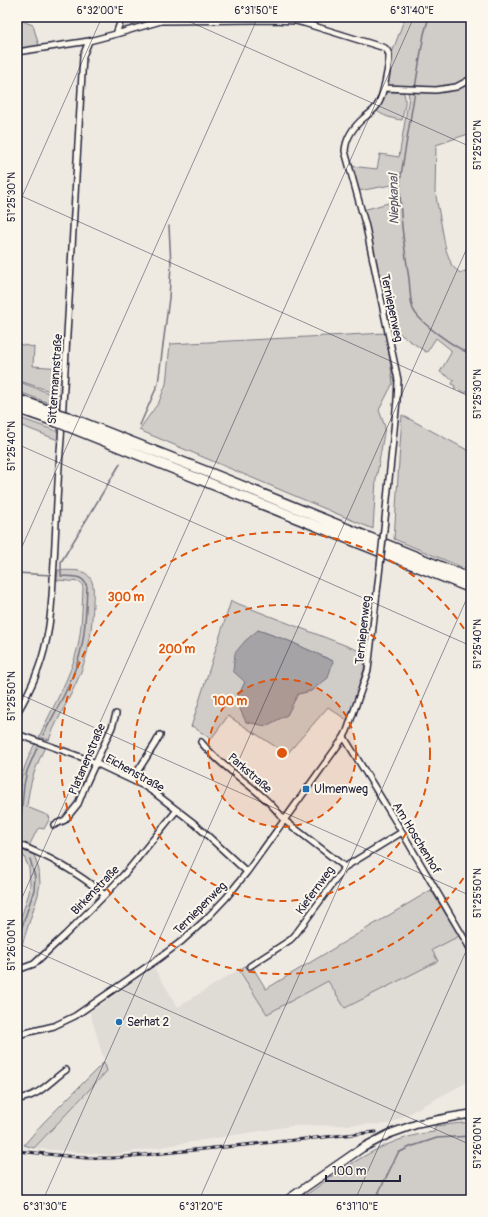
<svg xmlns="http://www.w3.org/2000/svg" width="488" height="1217" viewBox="0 0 488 1217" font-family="Pangolin,sans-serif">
	<rect width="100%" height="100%" fill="#eeeae2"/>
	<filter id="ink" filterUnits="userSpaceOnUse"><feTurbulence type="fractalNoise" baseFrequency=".025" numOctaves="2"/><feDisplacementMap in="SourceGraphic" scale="8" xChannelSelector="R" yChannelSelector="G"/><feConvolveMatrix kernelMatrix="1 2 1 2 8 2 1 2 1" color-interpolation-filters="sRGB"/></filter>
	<g filter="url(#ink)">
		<path fill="#dfdbd5" d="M 459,936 L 471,958 L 471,1080 L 389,1124 L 291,1126 L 111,1155 L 66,1151 L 34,1148 L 107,1071 L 90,1012 L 154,968 L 178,1007 L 238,970 L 267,1014 L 328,981 L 346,1008 L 438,961 L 432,950 Z"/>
		<path fill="#d0cdc9" stroke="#797882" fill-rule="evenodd" d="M 125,17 L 251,17 L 253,18 L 157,20 L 120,30 Z
			M 405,17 L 471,17 L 471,77 L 456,85 L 438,89 L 390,87 L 387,84 L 392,53 Z
			M 17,19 L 33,25 L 39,46 L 17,50 Z
			M 471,81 L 471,133 L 436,145 L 435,191 L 446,250 L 452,266 L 460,273 L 471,269 L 471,396 L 467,391 L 466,393 L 454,388 L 455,386 L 452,384 L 454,380 L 440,372 L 451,353 L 451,350 L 436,338 L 427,352 L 426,352 L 400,334 L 390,330 L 363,210 L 392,202 L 392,185 L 358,191 L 350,166 L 377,169 L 380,154 L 399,157 L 409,97 L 408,92 L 435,93 L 456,89 Z
			M 387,92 L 403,92 C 408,99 403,112 402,120 C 393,119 382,116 376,110 L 380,105 Z
			M 386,333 L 393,383 L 379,410 L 385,427 L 376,480 L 373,529 L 139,430 L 159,402 L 166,384 L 170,344 Z
			M 17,344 L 34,347 L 33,366 L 63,368 L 62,395 L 17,380 Z
			M 17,381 L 54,395 L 59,398 L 59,407 L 17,391 Z
			M 402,415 L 471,452 L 471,571 L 394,539 Z
			M 17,417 L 59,432 L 58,440 L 17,424 Z
			M 58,570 C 66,571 79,569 85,573 C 96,580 93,593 93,604 C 92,621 91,637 87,653 C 80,681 64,706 52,732 L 49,740 L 39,737 C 52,708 71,677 78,646 C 82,627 82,607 83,588 L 82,584 L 80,582 L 57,580 Z
			M 231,601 L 365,653 L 364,669 L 348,721 L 328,707 L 287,754 L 228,716 L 211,739 L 192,726 L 191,727 ZM 258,630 L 289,641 L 333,661 L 311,691 L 297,694 L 287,715 L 236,701 L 245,682 Z
			M 35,743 L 45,747 C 35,768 29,784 27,807 L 49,816 L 49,817 L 50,818 L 44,829 L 39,828 L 37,830 L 30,844 L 30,845 L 17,840 C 17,816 16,792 24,769 C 27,760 31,752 35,743 Z
			M 21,850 L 34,855 L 39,870 L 40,883 L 38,895 L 19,954 L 18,962 L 17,961 L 17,930 L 29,893 L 30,884 L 29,868 Z
			M 431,890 L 459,936 L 432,950 L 438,961 L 345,1008 L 328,981 L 267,1014 L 239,970 L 250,963 L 266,989 Z
			M 104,1062 L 107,1071 L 34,1148 L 24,1145 L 43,1123 Z
			M 471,1122 L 471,1198 L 464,1200 L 299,1200 C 340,1171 383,1137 434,1132 L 435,1126 Z"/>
		<path fill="#a6a3a7" stroke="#716f7c" d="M 258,630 L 289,641 L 333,661 L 328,678 L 311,691 L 298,694 L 287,715 L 266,726 L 246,722 L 236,701 L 245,682 L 233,671 L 235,653 L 245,641 Z"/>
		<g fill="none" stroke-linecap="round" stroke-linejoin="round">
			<path stroke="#716f7c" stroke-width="1.5" d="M 415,88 L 424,34 L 429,17
				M 415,91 L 401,175 C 398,209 404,244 409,279 C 410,287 410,302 413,309 C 420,324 456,348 471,354
				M 140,425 L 158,384 L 169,298 L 171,265 L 169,226
				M 17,573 L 51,575
				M 43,735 C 58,707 76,676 82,645 C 86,626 86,606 87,587 C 83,574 72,577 61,576 L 61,562 L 120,464
				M 19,837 L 24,785 L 27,771 L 37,748
				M 17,942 L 34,890 L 35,877 L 30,859
				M 375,1200 L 398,1153 L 410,1147 L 437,1138 L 471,1136"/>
			<g stroke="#22223b" stroke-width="8">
				<path id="street" d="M 116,34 L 122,17
					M 17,52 L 89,41 L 116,34 L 161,21 L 274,20 L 296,21 L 304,23 L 385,48 C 388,51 389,53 389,56 C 389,65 383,97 378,104 C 375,110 370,113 365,117 C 354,126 346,137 345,151 L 366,227 L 398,380 L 397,400 L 384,529
					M 384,88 L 436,90 L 456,87 L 471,79
					M 17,713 C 30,691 41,667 46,642 C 51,621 52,600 53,579 C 56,532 57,486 61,439 C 69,312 76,184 83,56 L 89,41
					M 17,734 L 89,760 L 144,786 L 156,794 L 195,824 L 247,872
					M 344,737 L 402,832 L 471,950
					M 201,742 C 225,772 262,789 284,820 L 345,867
					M 132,780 L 155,744 L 160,735
					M 54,825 L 65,820 L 78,804 L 85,786 L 112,727 L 116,714
					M 17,844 C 49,856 78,873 105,895
					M 17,965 L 23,968 L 34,964 L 65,935 L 105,895 L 128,870 L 177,810
					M 250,966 L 290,940 L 295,935 L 345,867 L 402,832
					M 17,1035 L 54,1026 L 75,1016 L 158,959 L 182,941 L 205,920 L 226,898 L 247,872 L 344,737 L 347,731 L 368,670 L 380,566
					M 17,1099 C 39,1097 49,1082 66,1070"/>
			</g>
			<g stroke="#22223b" stroke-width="10">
				<path id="secondary" d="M 287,1200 L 362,1148 L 389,1134 L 417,1124 L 452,1117 L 471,1114"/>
			</g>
			<g stroke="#22223b" stroke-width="12">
				<path id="highway" d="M 17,399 L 58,414
					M 17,408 L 57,422
					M 68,417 L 215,475 L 471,579
					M 67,426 L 471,588"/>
			</g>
			<use href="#street" stroke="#fbf7ec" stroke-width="5"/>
			<use href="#secondary" stroke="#fbf7ec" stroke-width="7"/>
			<use href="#highway" stroke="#fbf7ec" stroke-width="9"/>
			<g stroke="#22223b" stroke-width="3">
				<path id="rail" d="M 17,1151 L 86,1158 L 113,1158 L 376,1132"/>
			</g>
			<use href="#rail" stroke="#fbf7ec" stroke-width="1.5" stroke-dasharray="4.5" stroke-linecap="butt"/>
			<g stroke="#22223b" stroke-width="8" stroke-linecap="butt">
				<path id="street-bridge" d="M 380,566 L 384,529"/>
			</g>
			<g stroke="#22223b" stroke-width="12" stroke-linecap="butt">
				<path id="highway-bridge" d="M 58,414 L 68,417
					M 57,422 L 67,426"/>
			</g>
			<use href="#street-bridge" stroke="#fbf7ec" stroke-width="5"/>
			<use href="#highway-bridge" stroke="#fbf7ec" stroke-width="9"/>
		</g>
	</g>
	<path fill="none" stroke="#22223b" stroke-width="1" stroke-opacity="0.45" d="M 179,17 L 471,147M 17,194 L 471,397M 17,208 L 102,17M 17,444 L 471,646M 17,558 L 258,17M 17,693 L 471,896M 17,909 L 414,17M 17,943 L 471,1145M 17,1192 L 34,1200M 43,1200 L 471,239M 199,1200 L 471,589M 355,1200 L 471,940"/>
	<circle cx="282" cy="753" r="74" fill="#de560e" fill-opacity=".12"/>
	<g fill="none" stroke="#de560e" stroke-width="2" stroke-dasharray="7 5">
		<circle cx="282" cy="753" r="74"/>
		<circle cx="282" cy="753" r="148"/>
		<path d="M470 868A221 221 0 1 1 470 638"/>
	</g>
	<g fill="#1f6fb2" stroke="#fbf7ec" stroke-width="1.5">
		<rect x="302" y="785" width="8" height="8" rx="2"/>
		<circle cx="119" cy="1022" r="4"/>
	</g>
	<g text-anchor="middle" stroke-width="4" stroke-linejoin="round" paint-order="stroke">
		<g font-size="12" fill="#22223b" stroke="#fbf7ec">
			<text transform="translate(392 308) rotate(78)" y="4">Terniepenweg</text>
			<text transform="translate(55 379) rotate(-86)" y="4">Sittermannstraße</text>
			<text transform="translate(363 630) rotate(-84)" y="4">Terniepenweg</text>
			<text transform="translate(87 759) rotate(-67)" y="4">Platanenstraße</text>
			<text transform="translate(135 773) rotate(29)" y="4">Eichenstraße</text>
			<text transform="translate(250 773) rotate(41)" y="4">Parkstraße</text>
			<text transform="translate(417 838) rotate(59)" y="4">Am Hoschenhof</text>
			<text transform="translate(95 890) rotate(-46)" y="4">Birkenstraße</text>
			<text transform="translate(315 890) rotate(-54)" y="4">Kiefernweg</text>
			<text transform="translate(200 908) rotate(-45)" y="4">Terniepenweg</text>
		</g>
		<g font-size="12" fill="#22223b" stroke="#fbf7ec" text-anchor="start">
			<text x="314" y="793">Ulmenweg</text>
			<text x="127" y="1026">Serhat 2</text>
		</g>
		<g font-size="13" font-style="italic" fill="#575666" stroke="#fbf7ec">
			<text transform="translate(393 199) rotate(-91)" y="5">Niepkanal</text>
		</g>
	</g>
	<circle cx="282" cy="753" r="6" fill="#de560e" stroke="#fbf7ec" stroke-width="2"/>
	<g font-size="12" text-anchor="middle" font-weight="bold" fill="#de560e" stroke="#fbf7ec" stroke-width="4" stroke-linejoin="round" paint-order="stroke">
		<text x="126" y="601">300 m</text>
		<text x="177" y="653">200 m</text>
		<text x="230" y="705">100 m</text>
	</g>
	<rect width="488" height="1217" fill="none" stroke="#fbf7ec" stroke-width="44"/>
	<path d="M326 1175v6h74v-6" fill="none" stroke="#22223b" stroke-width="2"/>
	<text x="332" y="1175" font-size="12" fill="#22223b" stroke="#fbf7ec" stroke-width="3" paint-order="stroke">100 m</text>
	<rect x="22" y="22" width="444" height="1173" fill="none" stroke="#22223b" stroke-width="1.5"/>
	<g font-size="10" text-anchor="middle" fill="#22223b">
		<text x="100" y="14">6°32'00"E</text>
		<text x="256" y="14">6°31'50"E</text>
		<text x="412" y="14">6°31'40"E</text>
		<text transform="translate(477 145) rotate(-90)" y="4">51°25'20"N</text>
		<text transform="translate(11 197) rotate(-90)" y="4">51°25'30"N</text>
		<text transform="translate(477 394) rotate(-90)" y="4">51°25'30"N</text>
		<text transform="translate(11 446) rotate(-90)" y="4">51°25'40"N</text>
		<text transform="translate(477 644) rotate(-90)" y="4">51°25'40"N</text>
		<text transform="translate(11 696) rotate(-90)" y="4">51°25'50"N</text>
		<text transform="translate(477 893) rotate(-90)" y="4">51°25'50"N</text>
		<text transform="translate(11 945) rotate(-90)" y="4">51°26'00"N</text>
		<text transform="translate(477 1143) rotate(-90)" y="4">51°26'00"N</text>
		<text x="45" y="1210">6°31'30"E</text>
		<text x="201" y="1210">6°31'20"E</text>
		<text x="357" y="1210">6°31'10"E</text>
	</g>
</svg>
